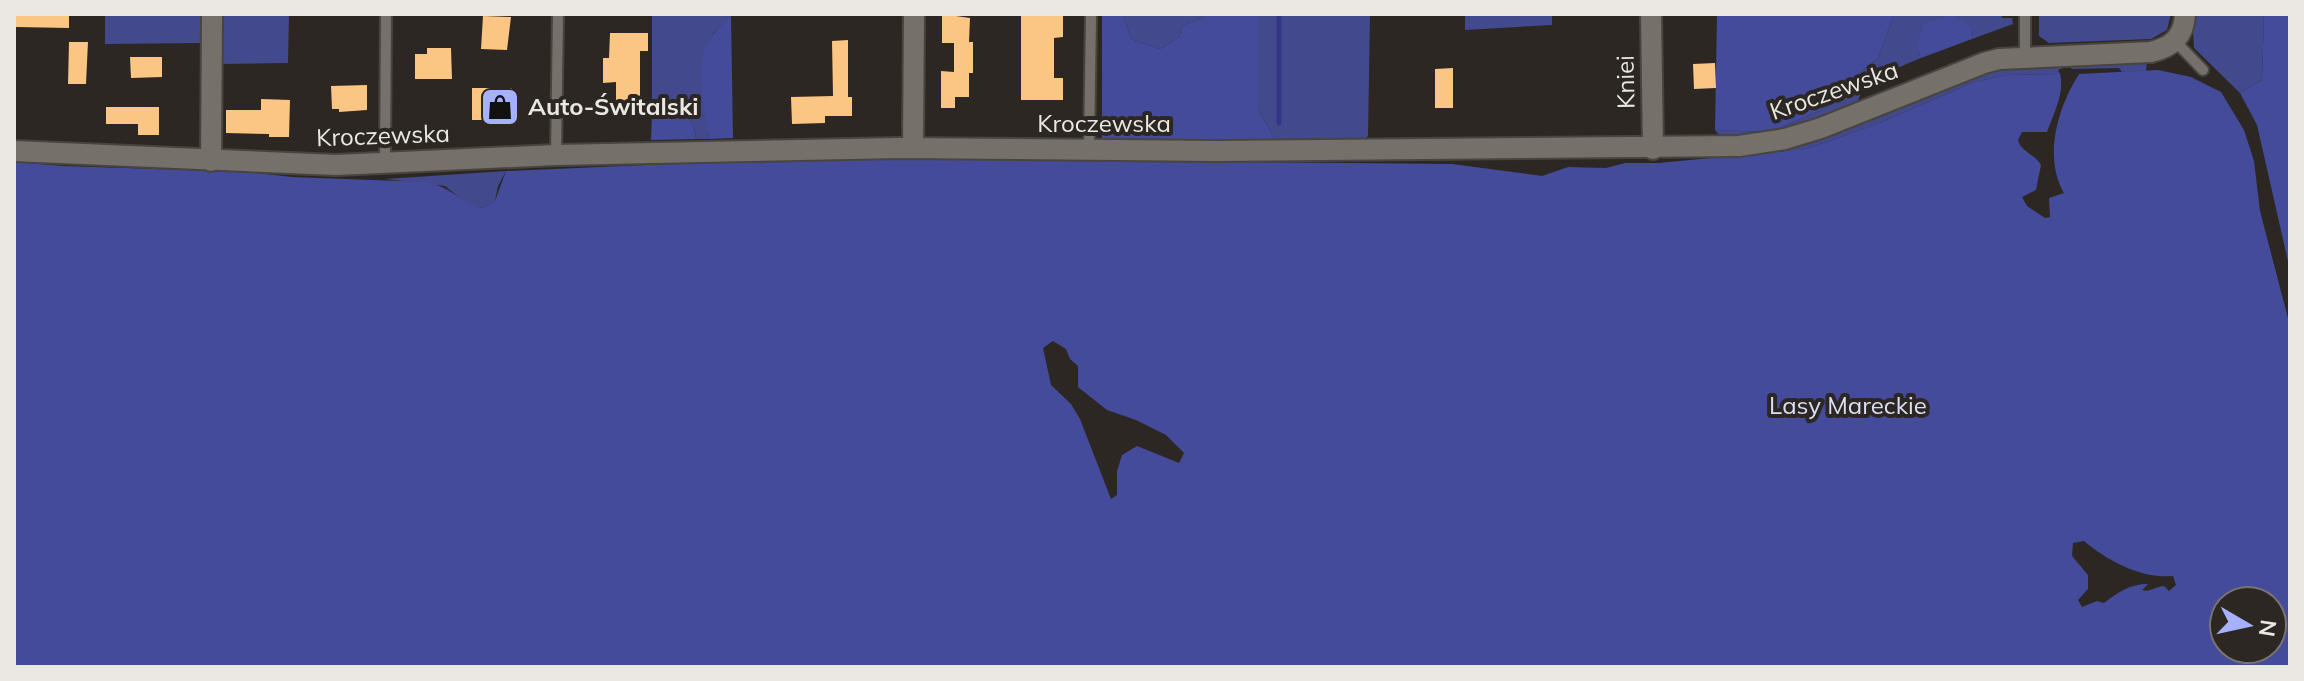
<svg xmlns="http://www.w3.org/2000/svg" width="2304" height="681" viewBox="0 0 2304 681" font-family="Mulish,sans-serif">
	<rect width="100%" height="100%" fill="#2c2722"/>
	<path fill="#43498d" d="M 105,14 L 202,14 L 202,43 L 105,44 Z
		M 217,14 L 289,14 L 288,63 L 216,64 Z
		M 652,14 L 894,14 L 731,15 L 713,34 L 702,73 L 709,139 L 696,139 C 694,109 676,113 652,112 Z
		M 1123,14 L 1204,14 L 1203,18 L 1183,25 L 1179,37 L 1160,49 L 1131,39 Z
		M 1258,14 L 1370,14 L 1368,136 L 1362,141 L 1274,146 C 1274,129 1264,124 1258,108 Z
		M 1465,14 L 1552,14 L 1552,25 L 1465,30 Z
		M 1894,14 L 2002,14 L 2002,18 L 2012,18 L 2013,24 L 1972,39 L 1973,28 L 1916,46 L 1921,58 L 1866,81 L 1856,105 L 1796,129 L 1723,140 L 1715,130 L 1770,132 L 1826,108 L 1847,83 L 1878,58 Z
		M 2039,14 L 2171,14 L 2167,30 L 2151,39 L 2049,43 L 2039,36 Z
		M 2192,14 L 2264,14 L 2262,80 L 2240,93 L 2194,48 Z
		M 2147,61 L 2146,71 L 2122,72 L 2119,68 L 2072,69 L 2068,66 L 2058,70 L 2060,74 L 2007,75 L 1974,82 L 1877,124 L 1806,149 L 1784,153 L 1787,148 L 1993,69 Z
		M 506,171 L 498,186 L 495,201 L 482,208 L 466,203 L 445,186 L 385,179 Z"/>
	<path fill="#454b9b" fill-rule="evenodd" d="M 1102,14 L 1123,14 L 1131,39 L 1160,49 L 1179,37 L 1183,25 L 1203,18 L 1204,14 L 1258,14 L 1258,108 C 1264,124 1274,129 1274,146 L 1102,142 Z
		M 1717,14 L 1894,14 L 1878,58 L 1847,83 L 1826,108 L 1770,132 L 1715,130 Z
		M 2264,14 L 2290,14 L 2290,270 L 2257,125 L 2240,93 L 2262,80 Z
		M 731,15 L 733,138 L 709,139 C 706,111 694,71 707,44 C 713,33 722,24 731,15 Z
		M 1952,15 L 1973,28 L 1972,39 L 1921,58 L 1916,46 L 1925,23 Z
		M 2158,70 L 2191,77 L 2221,92 L 2244,130 L 2254,161 L 2260,211 L 2290,326 L 2290,667 L 14,667 L 14,162 L 63,166 L 248,172 L 292,177 L 426,182 C 451,187 459,201 482,208 L 495,201 L 506,171 L 738,161 L 961,159 L 1452,164 L 1542,176 L 1568,167 L 1606,168 L 1625,163 L 1658,163 L 1806,149 L 1877,124 L 1974,82 L 2007,75 L 2060,74 C 2065,92 2054,113 2047,132 L 2022,132 L 2018,140 C 2021,152 2035,154 2041,165 L 2036,190 L 2022,197 L 2027,206 L 2045,218 L 2050,217 L 2049,198 L 2064,193 C 2043,157 2058,107 2079,74 ZM 1053,341 L 1066,349 L 1070,359 L 1078,366 L 1078,387 L 1107,410 L 1136,420 L 1166,435 L 1184,453 L 1179,463 L 1137,446 L 1122,455 L 1117,471 L 1117,495 L 1111,499 L 1080,419 L 1071,404 L 1051,385 L 1043,348 ZM 2084,541 C 2108,561 2141,579 2173,576 L 2176,585 L 2169,591 L 2164,586 C 2156,586 2150,593 2142,590 L 2148,584 C 2130,584 2118,592 2104,603 L 2097,601 L 2082,607 L 2078,600 L 2088,589 L 2088,575 L 2072,556 L 2073,543 ZM 2224,601 L 2272,601 L 2272,649 L 2224,649 Z
		M 652,112 C 676,113 694,109 696,139 L 651,140 Z"/>
	<g fill="none" stroke-linecap="round" stroke-linejoin="round">
		<path stroke="#343685" stroke-width="5" d="M 1279,123 L 1279,14"/>
	</g>
	<path fill="#fbc583" d="M 16,14 L 69,14 L 69,28 L 16,27 Z
		M 942,14 L 970,18 L 969,42 L 973,42 L 973,73 L 969,73 L 969,97 L 955,97 L 955,108 L 941,108 L 941,71 L 954,72 L 954,43 L 942,43 Z
		M 1021,15 L 1063,15 L 1063,37 L 1054,38 L 1054,78 L 1063,78 L 1063,100 L 1021,100 Z
		M 483,16 L 511,17 L 507,50 L 481,49 Z
		M 610,33 L 648,33 L 648,51 L 640,51 L 640,115 L 616,115 L 616,82 L 603,83 L 603,58 L 609,58 Z
		M 848,40 L 848,97 L 852,97 L 852,116 L 825,116 L 825,123 L 792,124 L 791,97 L 833,96 L 832,41 Z
		M 69,42 L 88,42 L 86,84 L 68,84 Z
		M 427,48 L 451,48 L 452,79 L 415,79 L 415,54 L 427,54 Z
		M 130,57 L 162,57 L 162,77 L 131,78 Z
		M 1715,63 L 1716,88 L 1694,89 L 1693,64 Z
		M 1453,68 L 1453,108 L 1435,108 L 1435,69 Z
		M 367,85 L 367,110 L 339,112 L 339,109 L 332,109 L 331,86 Z
		M 472,88 L 512,88 L 512,120 L 472,120 Z
		M 261,99 L 290,100 L 289,137 L 269,137 L 269,134 L 226,133 L 226,110 L 261,110 Z
		M 106,107 L 159,107 L 159,135 L 138,135 L 138,124 L 106,124 Z"/>
	<g fill="none" stroke-linecap="round" stroke-linejoin="round">
		<g stroke="#48443f" stroke-width="14">
			<path id="lane" d="M 2176,42 L 2203,70
				M 2025,57 L 2025,14
				M 1089,150 L 1091,14
				M 556,155 L 558,14
				M 385,163 L 386,14"/>
		</g>
		<g stroke="#48443f" stroke-width="24">
			<path id="street" d="M 1651,14 L 1653,149
				M 913,148 L 914,14
				M 14,151 L 336,165 L 556,155 L 900,148 L 1216,151 L 1739,146 L 1785,139 L 1821,128 L 1984,63 L 1999,59 L 2151,52 C 2172,47 2184,37 2185,14
				M 211,161 L 212,14"/>
		</g>
		<use href="#lane" stroke="#76706a" stroke-width="10"/>
		<use href="#street" stroke="#76706a" stroke-width="20"/>
	</g>
	<defs>
		<g id="shop-square" transform="scale(2)"><rect x="-9" y="-9" width="18" height="18" rx="4" fill="#a6b1fc" stroke="#2c2722"/><path d="M-5-2.5h2.3a2.7 3.5 0 0 1 5.4 0H5L5.5 6h-11ZM-1.5-2.5h3a1.5 2.3 0 0 0-3 0Z" fill="#111"/></g>
	</defs>
	<g fill-rule="evenodd">
		<use href="#shop-square" x="500" y="107"/>
	</g>
	<g text-anchor="middle" stroke-width="8" stroke-linejoin="round" paint-order="stroke">
		<g font-size="24" fill="#ebe8e4" stroke="#2c2722">
			<text transform="translate(1626 82) rotate(-91)" y="8">Kniei</text>
			<text transform="translate(1834 91) rotate(-19)" y="8">Kroczewska</text>
			<text x="1104" y="132">Kroczewska</text>
			<text transform="translate(383 136) rotate(-2)" y="8">Kroczewska</text>
		</g>
		<g font-size="24" font-weight="bold" fill="#ebe8e4" stroke="#2c2722" text-anchor="start">
			<text x="528" y="115">Auto-Świtalski</text>
		</g>
		<g font-size="24" fill="#dadff6" stroke="#2c2722">
			<text x="1848" y="414">Lasy Mareckie</text>
		</g>
	</g>
	<rect width="2304" height="681" fill="none" stroke="#ebe8e4" stroke-width="32"/>
	<g transform="translate(2248 625) rotate(99)"><circle r="38" fill="#2c2722" stroke="#787470" stroke-width="2"/>
	<path d="M0-6L14 30L0 20L-14 30Z" fill="#a6b1fc"/>
	<text y="-12" font-size="22" font-weight="bold" text-anchor="middle" fill="#ebe8e4">N</text>
	</g>
</svg>
